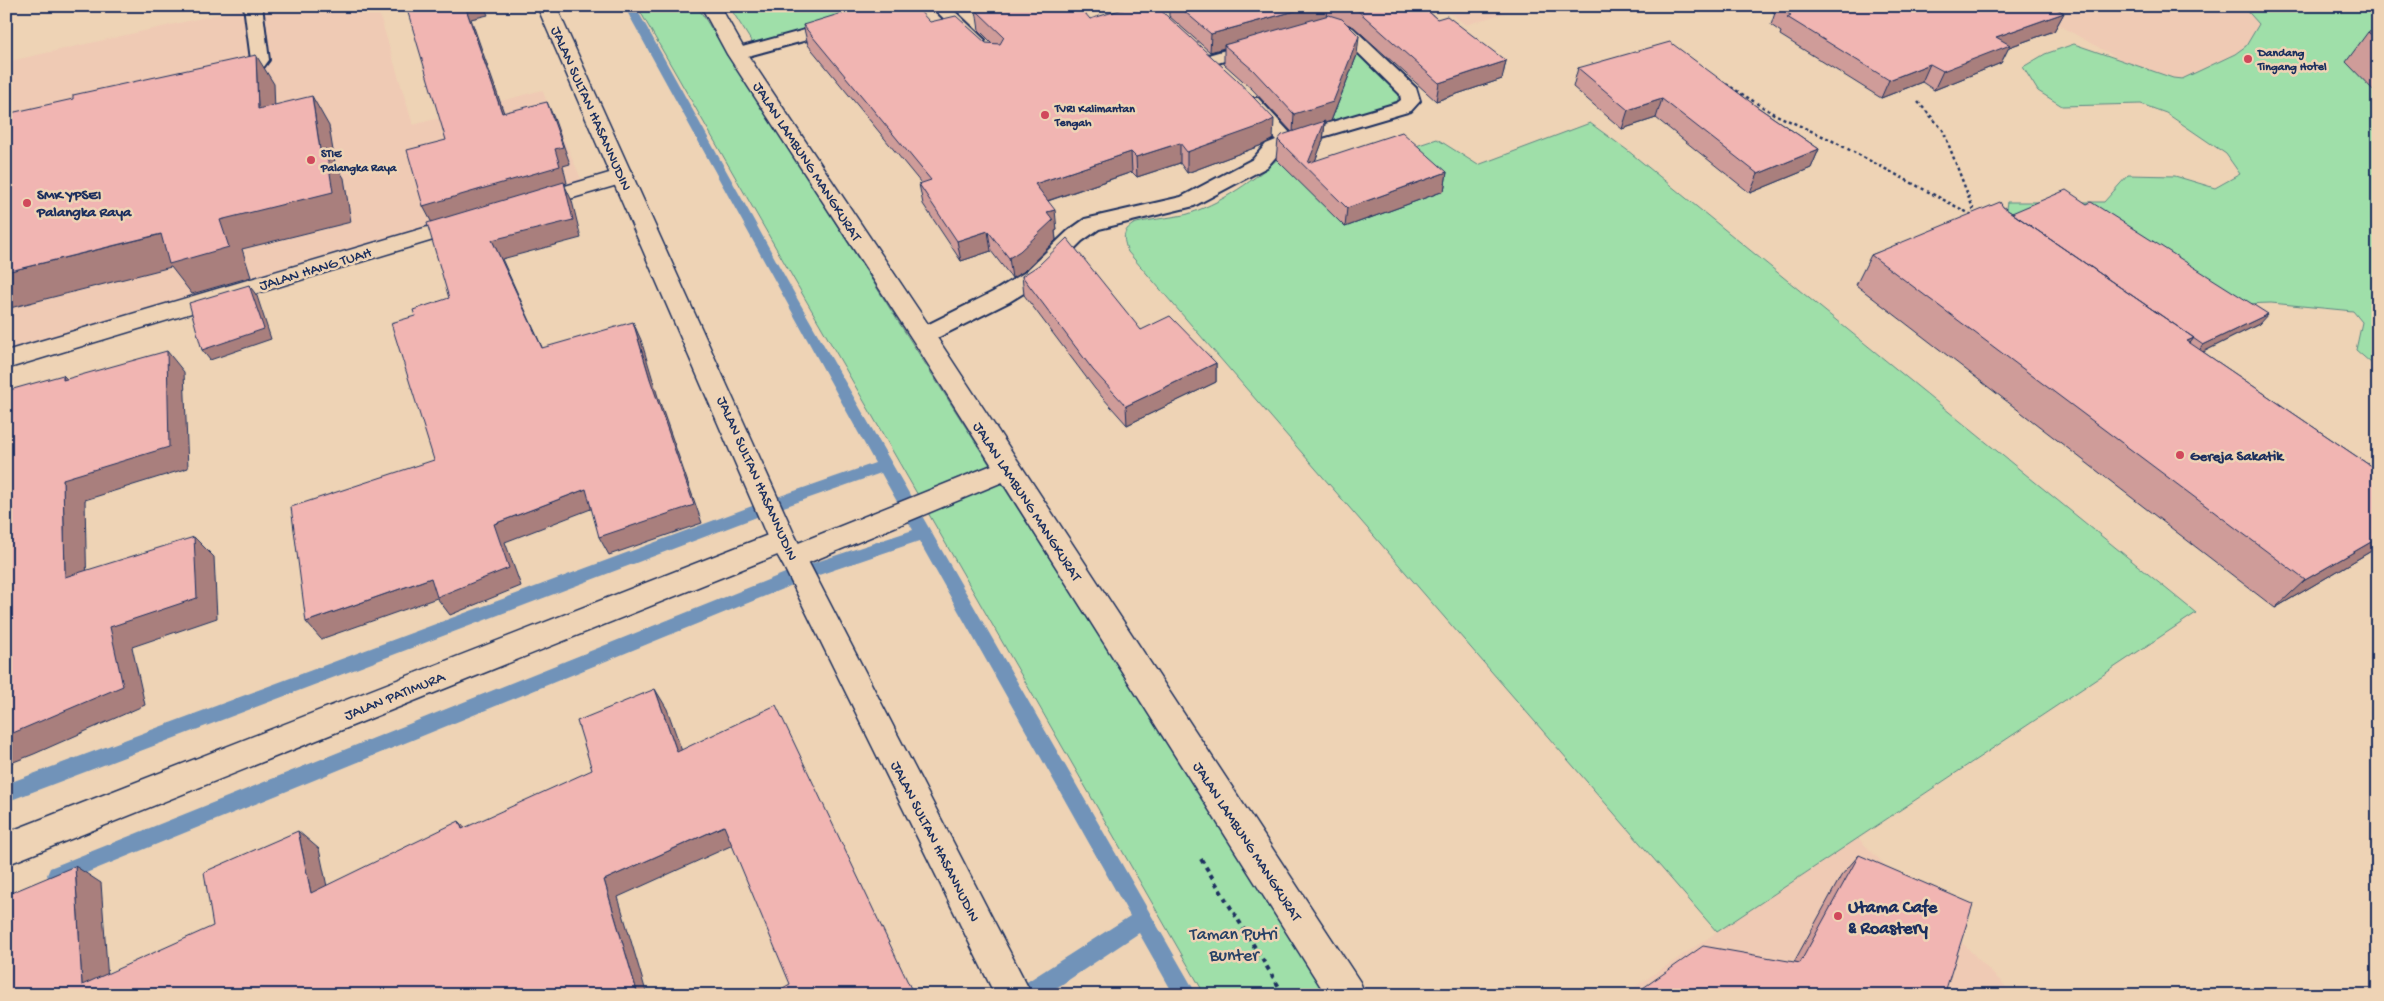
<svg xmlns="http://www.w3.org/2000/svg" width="2384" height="1001" viewBox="0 0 2384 1001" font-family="'Gochi Hand',sans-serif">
	<rect width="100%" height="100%" fill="#eed3b5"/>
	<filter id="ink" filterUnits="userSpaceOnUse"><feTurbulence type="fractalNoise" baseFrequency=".02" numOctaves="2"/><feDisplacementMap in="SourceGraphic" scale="10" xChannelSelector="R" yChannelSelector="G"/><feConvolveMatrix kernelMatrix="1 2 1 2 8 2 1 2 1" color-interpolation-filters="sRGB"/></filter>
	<g filter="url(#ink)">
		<path fill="#efcab4" d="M 255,6 L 377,6 L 413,125 L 542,90 L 582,181 L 6,352 L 6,62 Z
			M 1440,6 L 1526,6 L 1466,25 Z
			M 2024,6 L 2378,6 L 2218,114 Z
			M 1858,838 L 2014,995 L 1623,995 Z"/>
		<path fill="#9fdfa9" stroke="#5d8784" d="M 637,6 L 697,6 L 1328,995 L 1205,995 Z
			M 729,6 L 885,6 L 753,44 Z
			M 2243,6 L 2378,6 L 2378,369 L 2356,350 L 2362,322 L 2353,311 L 2271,303 L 2145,307 L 2005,214 L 2007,202 L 2104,202 L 2128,175 L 2175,176 L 2215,188 L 2240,174 L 2226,154 L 2166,113 L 2141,104 L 2062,106 L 2038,91 L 2023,67 L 2045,54 L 2074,44 L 2173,78 L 2182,79 L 2235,54 L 2246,46 L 2259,24 Z
			M 1339,35 L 1400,92 L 1397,102 L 1391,107 L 1297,132 Z
			M 1590,123 L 1627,150 L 2196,613 L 1717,932 L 1128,252 C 1124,241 1121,232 1132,225 C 1136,221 1177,217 1188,214 C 1231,199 1258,176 1292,147 L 1323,177 L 1437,139 L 1478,165 Z"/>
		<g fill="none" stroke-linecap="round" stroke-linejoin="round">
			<path fill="#7193b9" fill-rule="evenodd" d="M 624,6 L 635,6 L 798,300 L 1197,995 L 1174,995 L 1139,933 L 1046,995 L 1016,995 L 1019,987 L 1130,916 L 919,541 L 807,579 L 64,882 L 57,885 L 50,882 L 47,875 L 50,868 L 795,569 L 913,530 L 881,473 L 775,510 L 6,802 L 6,784 L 763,502 L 875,463 Z"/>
			<g stroke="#1b2f5e" stroke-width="4">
				<path id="service" d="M 244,6 L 262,6 L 269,60 C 259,74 246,90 228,85 L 225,81 L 228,77 L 242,71 L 251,60 Z
					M 931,6 L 949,6 L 985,40 L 982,44 L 970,44 Z
					M 838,21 L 844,22 L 847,26 L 844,30 L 737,59 L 731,58 L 728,54 L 731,50 Z
					M 1329,22 L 1345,24 L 1353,28 L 1416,88 L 1420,101 L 1411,111 L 1295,145 L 1280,152 L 1267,167 L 1194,206 L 1099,229 L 1082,241 L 1040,283 L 1009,302 L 931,341 L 923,344 L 915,341 L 912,336 L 915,331 L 993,292 L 1024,273 L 1068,231 L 1085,219 L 1181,197 L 1253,159 L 1266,144 L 1276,140 L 1244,106 L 1242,102 L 1244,98 L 1258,98 L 1291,134 L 1397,103 L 1401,100 L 1400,94 L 1341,36 L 1323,31 L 1320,27 L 1323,23 Z
					M 1257,41 L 1263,42 L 1266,46 L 1263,50 L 1207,66 L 1201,65 L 1198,61 L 1201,57 Z"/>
			</g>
			<g stroke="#1b2f5e" stroke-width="3">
				<path id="minor" d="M 623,169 L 631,171 L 634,176 L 631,181 L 532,210 L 524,208 L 521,203 L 524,198 Z
					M 465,216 L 473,218 L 476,223 L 473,228 L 6,369 L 6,351 Z
					M 1007,459 L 1017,462 L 1020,469 L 1017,476 L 803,565 L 793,568 L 783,565 L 779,557 L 780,554 L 6,865 L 6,833 L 773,533 L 783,530 L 793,533 L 797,541 L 796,544 Z"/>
			</g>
			<g stroke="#1b2f5e" stroke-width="3">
				<path id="tertiary" d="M 537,6 L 556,6 L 795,536 L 1032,995 L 995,995 L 782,563 L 769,541 Z
					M 701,6 L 720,6 L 747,54 L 932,330 L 1360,982 L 1365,995 L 1326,995 L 914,342 L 727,54 Z"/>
			</g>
			<path stroke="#1b2f5e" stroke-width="2.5" stroke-dasharray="3 3" stroke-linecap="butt" d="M 1726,84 L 1774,114 L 1829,139 L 1974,216
				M 1918,102 L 1943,130 L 1976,216"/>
			<path stroke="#1b2f5e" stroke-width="4" stroke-dasharray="4.5 4.5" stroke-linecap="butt" d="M 1201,859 L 1284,995"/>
			<use href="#service" fill="#eed3b5" fill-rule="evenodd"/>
			<use href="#minor" fill="#eed3b5" fill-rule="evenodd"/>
			<use href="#tertiary" fill="#eed3b5" fill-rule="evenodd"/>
		</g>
		<path fill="#cf9c99" stroke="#1b2f5e" d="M 1169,6 L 1422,6 L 1437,19 L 1506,61 L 1502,79 L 1436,101 L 1354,27 L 1347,24 L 1357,55 L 1331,121 L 1325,123 L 1323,140 L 1315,161 L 1447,172 L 1444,191 L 1345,227 L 1276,159 L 1278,140 L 1292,132 L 1252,89 L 1224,64 L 1224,48 L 1210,52 L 1169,16 Z
			M 1764,6 L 2052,6 L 2064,13 L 2054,31 L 2009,47 L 2001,63 L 1934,90 L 1922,82 L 1881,98 L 1780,35 L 1781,32 L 1771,25 L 1775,13 Z
			M 976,10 L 1090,19 L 1273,139 L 1262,145 L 1187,173 L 1180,163 L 1137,177 L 1132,172 L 1048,201 L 1057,230 L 1055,231 L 1056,240 L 1023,272 L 1012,278 L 991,251 L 961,261 L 923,204 L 919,184 L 921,183 L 808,45 L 803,25 L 993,44 L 979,30 Z
			M 2368,32 L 2378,32 L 2378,95 L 2346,62 Z
			M 1578,68 L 1756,106 L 1819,149 L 1811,168 L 1750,193 L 1656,118 L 1622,129 L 1573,87 Z
			M 2003,207 L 2012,213 L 2259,324 L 2203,352 L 2378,471 L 2378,547 L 2275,608 L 1856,285 L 1871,255 Z
			M 1022,276 L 1141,330 L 1216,363 L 1216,382 L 1127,425 L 1095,389 L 1024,295 Z
			M 1859,855 L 1946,989 L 1794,962 L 1841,876 Z"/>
		<path fill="#a97f7d" stroke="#1b2f5e" d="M 465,6 L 484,6 L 488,15 L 471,19 L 510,130 L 502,113 Z
			M 1313,6 L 1327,6 L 1326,20 L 1224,45 L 1224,48 L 1210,52 L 1211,34 Z
			M 2064,13 L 2054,31 L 2009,47 L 2001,63 L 1934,90 L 1943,71 L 1996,37 Z
			M 1359,36 L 1357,55 L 1331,121 L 1325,123 L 1323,140 L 1311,172 L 1293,133 L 1294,114 Z
			M 256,55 L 274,84 L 276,139 L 258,109 Z
			M 1506,61 L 1502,79 L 1436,101 L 1439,83 Z
			M 1930,64 L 1922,82 L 1881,98 L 1889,80 Z
			M 312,96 L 329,126 L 335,163 L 344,178 L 351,222 L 242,249 L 251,277 L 192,294 L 171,267 L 6,309 L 6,272 L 220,220 L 320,150 Z
			M 1662,99 L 1656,118 L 1622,129 L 1628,110 Z
			M 547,102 L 554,118 L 570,164 L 563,166 L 567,183 L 564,184 L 572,201 L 581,238 L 502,259 L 551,367 L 542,348 L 492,240 L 432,223 L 423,206 L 555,149 Z
			M 1274,119 L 1273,139 L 1262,145 L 1187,173 L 1187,152 Z
			M 1180,143 L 1180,163 L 1137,177 L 1136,157 Z
			M 1819,149 L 1811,168 L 1750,193 L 1758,174 Z
			M 1131,152 L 1132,172 L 1038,204 L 1035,184 Z
			M 1447,172 L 1444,191 L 1345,227 L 1347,208 Z
			M 1055,210 L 1057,230 L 1055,231 L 1056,240 L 1023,272 L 1012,278 L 1009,258 L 1047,212 Z
			M 988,231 L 991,251 L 961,261 L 957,241 Z
			M 249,285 L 257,296 L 271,339 L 210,360 L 202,350 Z
			M 2268,314 L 2259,324 L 2195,356 L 2203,345 Z
			M 633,322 L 641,340 L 658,397 L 702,523 L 609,555 L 599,537 L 650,379 Z
			M 2194,338 L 2171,368 L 2187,341 Z
			M 167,351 L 184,372 L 188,468 L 85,500 L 87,598 L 65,577 L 63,479 Z
			M 1216,363 L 1216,382 L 1127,425 L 1126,406 Z
			M 63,375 L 83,396 L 63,380 Z
			M 586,489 L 596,507 L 505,542 L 521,586 L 450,615 L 437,598 L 321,639 L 306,622 L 431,578 L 494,524 Z
			M 194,537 L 214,557 L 217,618 L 132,647 L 145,705 L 34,754 L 6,765 L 6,736 L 110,627 Z
			M 2378,538 L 2378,547 L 2275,608 L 2305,580 Z
			M 655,689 L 667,709 L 689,771 L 677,752 Z
			M 459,821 L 476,839 L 462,829 Z
			M 724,826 L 735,844 L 618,897 L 647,995 L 638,995 L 604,880 Z
			M 298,831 L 319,849 L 332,910 L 311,893 Z
			M 75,866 L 101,883 L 109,995 L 82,985 Z"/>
		<path fill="#f1b5b2" stroke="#1b2f5e" d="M 406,6 L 465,6 L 502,113 L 547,102 L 563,147 L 555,149 L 560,166 L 423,206 L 407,150 L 446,140 Z
			M 865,6 L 915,6 L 930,22 L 956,16 L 986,43 L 1000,44 L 1004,37 L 976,10 L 992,6 L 1079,6 L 1090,19 L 1133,6 L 1156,6 L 1236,79 L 1274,119 L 1263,125 L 1187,152 L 1180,143 L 1136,157 L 1131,152 L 1035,184 L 1055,210 L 1047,212 L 1053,220 L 1020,251 L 1009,258 L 988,231 L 957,241 L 919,184 L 931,180 L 803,25 Z
			M 1178,6 L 1313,6 L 1211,34 Z
			M 1349,6 L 1422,6 L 1437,19 L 1447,16 L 1506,61 L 1439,83 L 1356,9 Z
			M 1780,6 L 2052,6 L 2064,13 L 1996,37 L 2010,45 L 1943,71 L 1930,64 L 1889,80 L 1787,17 L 1791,15 L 1777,7 Z
			M 1329,15 L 1342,19 L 1359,36 L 1333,102 L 1294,114 L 1253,70 L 1224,45 Z
			M 2368,32 L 2378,32 L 2378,41 Z
			M 1670,42 L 1756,106 L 1819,149 L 1758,174 L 1662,99 L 1628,110 L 1578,68 Z
			M 256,55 L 258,109 L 312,96 L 320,150 L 326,149 L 333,192 L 220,220 L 229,247 L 169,264 L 161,234 L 6,272 L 6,114 L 73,99 L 73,95 Z
			M 1325,121 L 1308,163 L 1402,132 L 1447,172 L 1347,208 L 1278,140 L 1282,135 Z
			M 564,182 L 573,220 L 492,240 L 542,348 L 633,322 L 650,379 L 694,505 L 599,537 L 586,489 L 494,524 L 509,568 L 437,597 L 431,578 L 306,622 L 291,507 L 434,460 L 391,323 L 415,316 L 413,310 L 449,298 L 427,223 Z
			M 2066,190 L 2087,204 L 2091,202 L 2268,314 L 2203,345 L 2193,338 L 2194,338 L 2012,213 Z
			M 2000,202 L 2003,207 L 2194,338 L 2187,341 L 2378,471 L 2378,538 L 2305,580 L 1871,255 Z
			M 1067,238 L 1141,330 L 1170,316 L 1216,363 L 1126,406 L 1093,370 L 1022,276 L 1039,265 Z
			M 249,285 L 264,329 L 202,350 L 189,303 Z
			M 167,351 L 169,447 L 63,479 L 65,577 L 194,537 L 197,598 L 110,627 L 123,686 L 6,736 L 6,391 L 63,375 L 63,380 Z
			M 655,689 L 677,752 L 776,705 L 914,995 L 770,995 L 790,984 L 724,826 L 604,880 L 638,995 L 6,995 L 6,895 L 75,866 L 82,985 L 213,926 L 204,872 L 298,831 L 311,893 L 459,821 L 462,829 L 592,770 L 577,721 Z
			M 1859,855 L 1973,904 L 1946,989 L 1979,995 L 1633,995 L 1703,946 L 1800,963 Z"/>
	</g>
	<g fill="#d1495b" stroke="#eed3b5" stroke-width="2">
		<circle cx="2248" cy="59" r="5"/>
		<circle cx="1045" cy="115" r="5"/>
		<circle cx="311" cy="160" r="5"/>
		<circle cx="27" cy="203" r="5"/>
		<circle cx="2180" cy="455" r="5"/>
		<circle cx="1838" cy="916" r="5"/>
	</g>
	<g text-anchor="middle" stroke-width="5" stroke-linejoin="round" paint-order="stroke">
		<g font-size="12" font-weight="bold" fill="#1b2f5e" stroke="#eed3b5" text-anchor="start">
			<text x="2258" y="56">Dandang<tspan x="2258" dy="14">Tingang Hotel</tspan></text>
			<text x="1055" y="112">TVRI Kalimantan<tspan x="1055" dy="14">Tengah</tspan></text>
			<text x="321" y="157">STIE<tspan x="321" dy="14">Palangka Raya</tspan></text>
		</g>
		<g font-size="15" fill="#1b2f5e" stroke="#eed3b5">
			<text transform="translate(592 108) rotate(66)" y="5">JALAN SULTAN HASANNUDIN</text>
			<text transform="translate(808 161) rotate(57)" y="5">JALAN LAMBUNG MANGKURAT</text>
			<text transform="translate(315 268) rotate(-17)" y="5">JALAN HANG TUAH</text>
			<text transform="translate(758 478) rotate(66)" y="5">JALAN SULTAN HASANNUDIN</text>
			<text transform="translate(1028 501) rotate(57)" y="5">JALAN LAMBUNG MANGKURAT</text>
			<text transform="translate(394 695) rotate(-22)" y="5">JALAN PATIMURA</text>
			<text transform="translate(936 841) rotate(63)" y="5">JALAN SULTAN HASANNUDIN</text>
			<text transform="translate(1248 841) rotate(57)" y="5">JALAN LAMBUNG MANGKURAT</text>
		</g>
		<g font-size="15" font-weight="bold" fill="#1b2f5e" stroke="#eed3b5" text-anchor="start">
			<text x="37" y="199">SMK YPSEI<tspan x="37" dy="17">Palangka Raya</tspan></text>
			<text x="2190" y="460">Gereja Sakatik</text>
		</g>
		<g font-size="18" font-weight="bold" fill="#1b2f5e" stroke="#eed3b5" text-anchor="start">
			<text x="1848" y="912">Utama Cafe<tspan x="1848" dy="21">&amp; Roastery</tspan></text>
		</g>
		<g font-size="18" fill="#284166" stroke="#eed3b5">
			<text x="1234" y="939">Taman Putri<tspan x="1234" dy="21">Bunter</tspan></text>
		</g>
	</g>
	<rect width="2384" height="1001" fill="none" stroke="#eed3b5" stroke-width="25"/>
	<rect x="12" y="12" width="2359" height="976" fill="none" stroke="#1b2f5e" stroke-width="2" filter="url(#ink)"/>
</svg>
